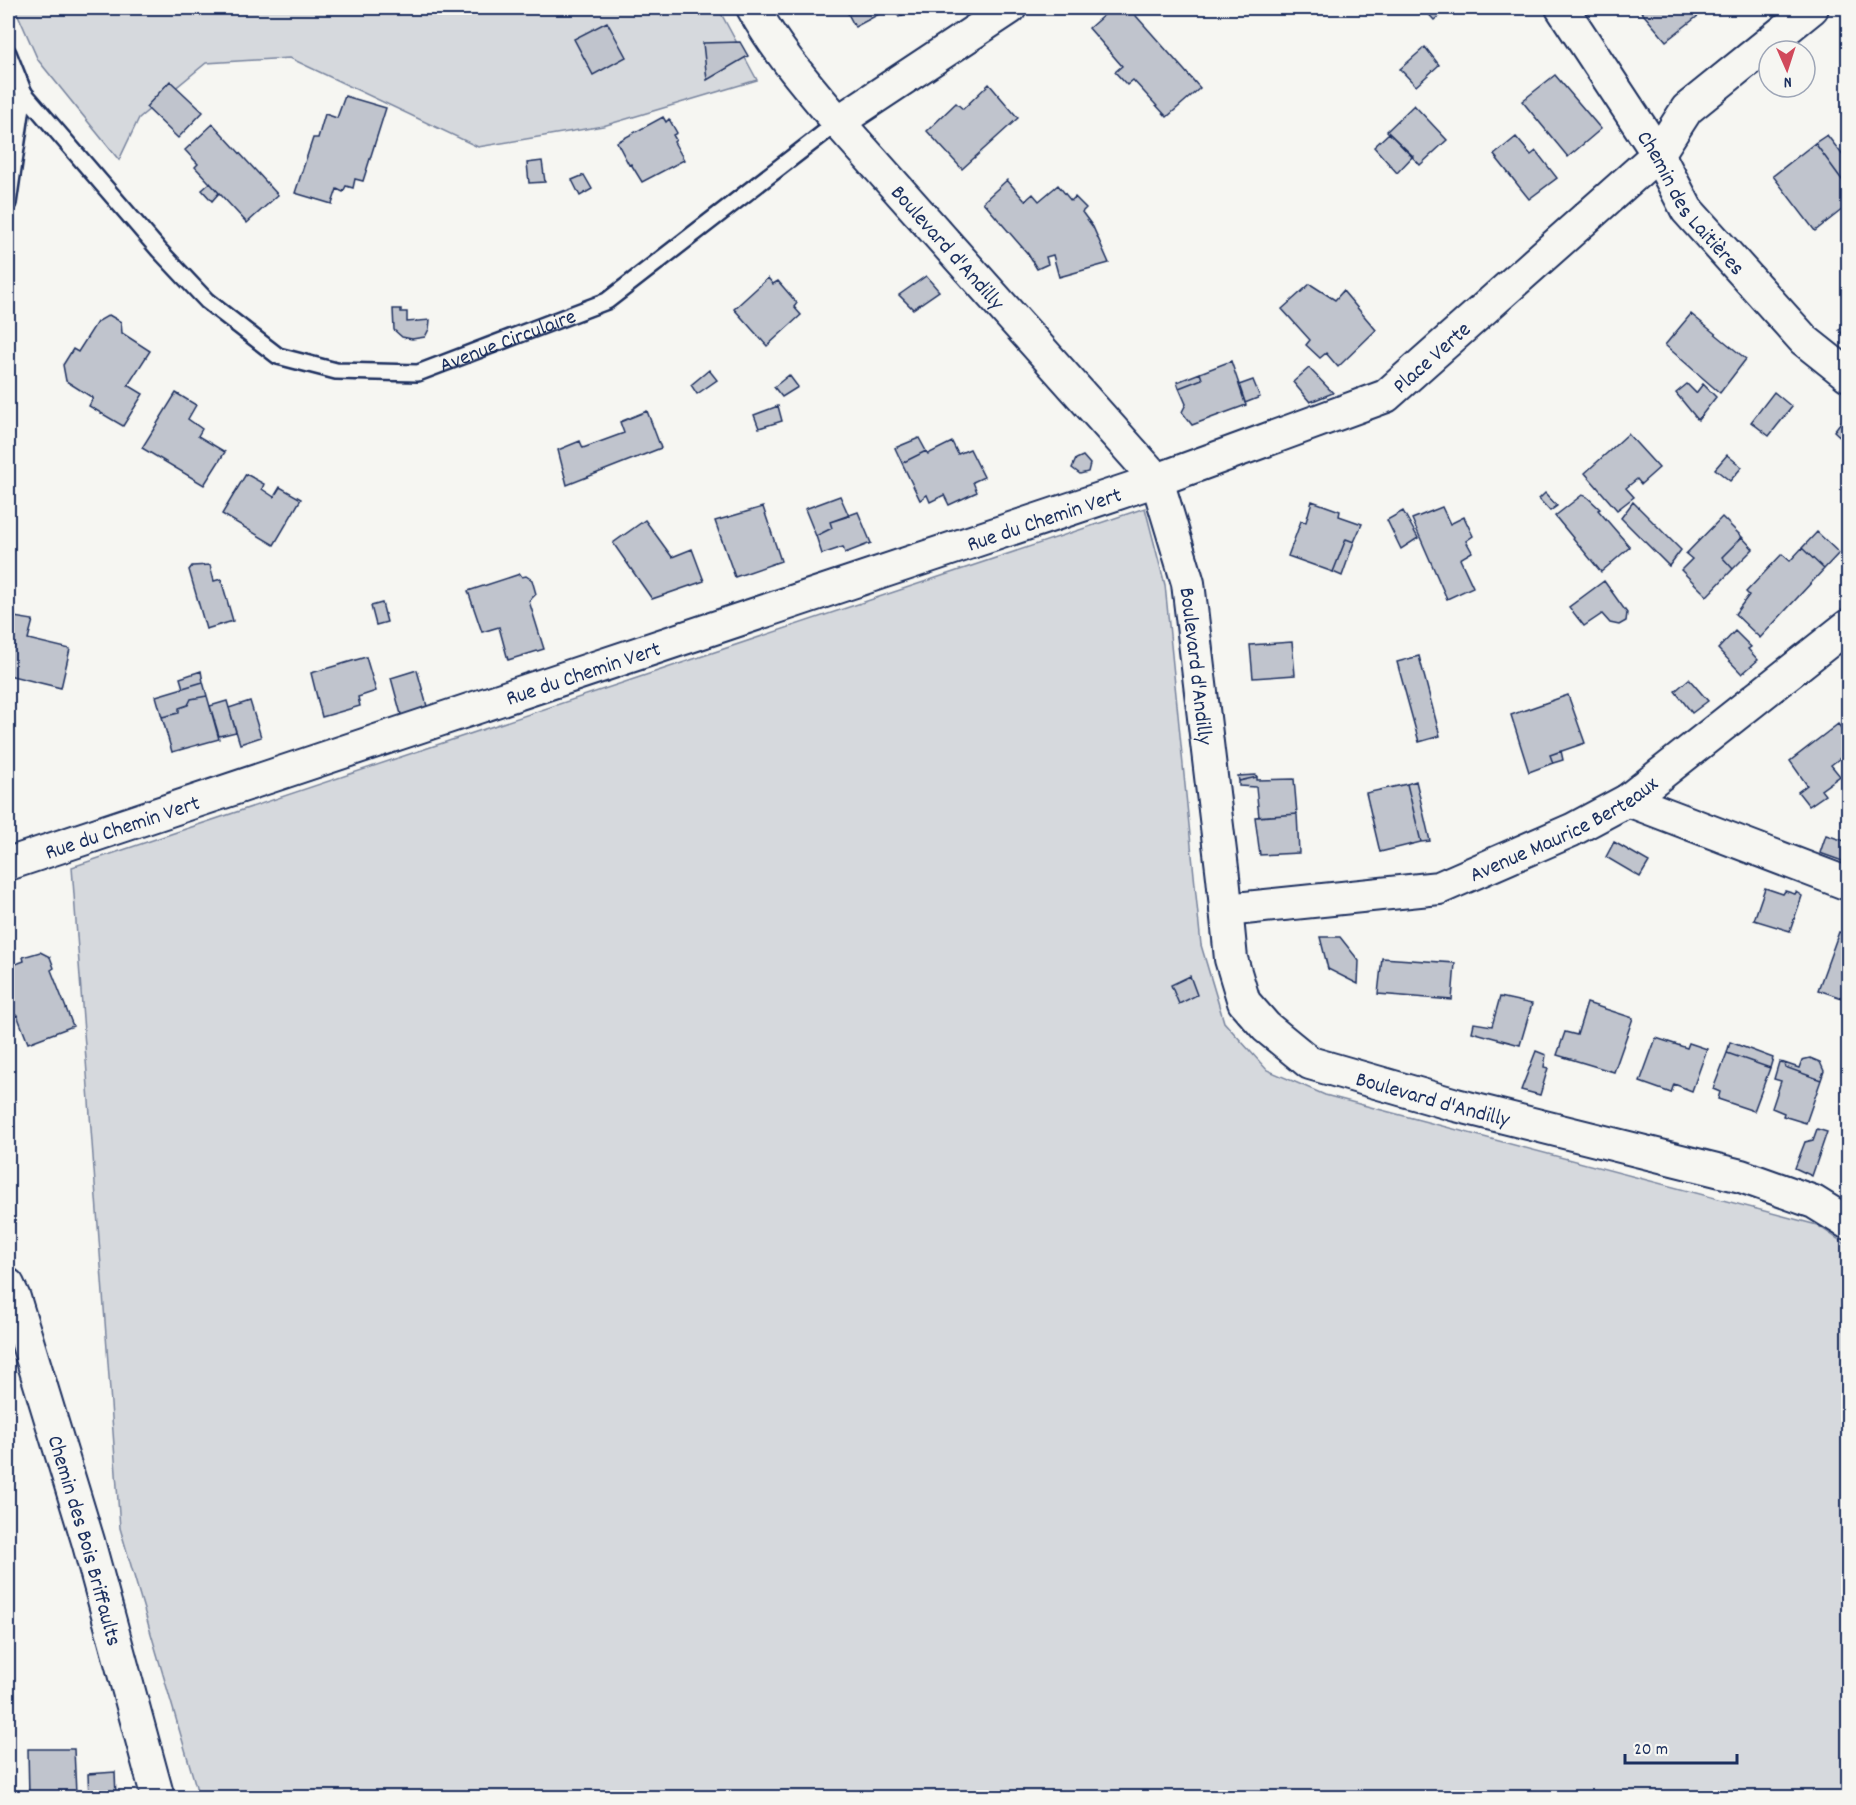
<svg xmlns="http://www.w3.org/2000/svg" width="1856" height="1805" viewBox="0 0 1856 1805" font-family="Dekko,sans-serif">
	<rect width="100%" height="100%" fill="#f6f6f2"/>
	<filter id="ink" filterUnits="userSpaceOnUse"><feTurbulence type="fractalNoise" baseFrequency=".0167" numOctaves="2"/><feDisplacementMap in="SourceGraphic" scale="12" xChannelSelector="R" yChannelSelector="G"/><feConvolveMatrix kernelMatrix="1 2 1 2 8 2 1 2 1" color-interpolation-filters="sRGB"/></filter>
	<g filter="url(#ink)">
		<path fill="#d6d9dd" stroke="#78849e" stroke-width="1.5" d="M 15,8 L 718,8 L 757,80 L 603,126 L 478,147 L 290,58 L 206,63 L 139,118 L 119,160 L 38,60 Z
			M 1145,508 L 1165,585 L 1201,945 L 1224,1022 L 1267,1070 L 1325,1095 L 1817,1225 L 1848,1246 L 1848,1797 L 199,1797 L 120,1528 L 72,867 Z"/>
		<path fill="#c0c4cd" stroke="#1b2f5e" stroke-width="1.5" d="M 845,8 L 890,8 L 855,27 Z
			M 893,8 L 915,8 L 899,17 Z
			M 1112,8 L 1129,8 L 1200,88 L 1167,117 L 1133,80 L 1127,85 L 1115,72 L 1122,66 L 1089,28 Z
			M 1423,8 L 1448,8 L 1434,20 Z
			M 1638,8 L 1708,8 L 1666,41 Z
			M 607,22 L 626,57 L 593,75 L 574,39 Z
			M 740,42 L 748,56 L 707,80 L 703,43 Z
			M 1425,47 L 1439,65 L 1416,86 L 1400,69 Z
			M 1555,75 L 1601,129 L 1568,157 L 1522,101 Z
			M 170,81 L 203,112 L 178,138 L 146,107 Z
			M 989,84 L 1018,118 L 962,169 L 927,131 L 956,103 L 963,109 Z
			M 345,96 L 386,108 L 363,181 L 355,179 L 353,188 L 346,186 L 343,192 L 337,189 L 332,204 L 295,193 L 313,138 L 318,138 L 325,114 L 337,118 Z
			M 1414,105 L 1447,140 L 1420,165 L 1387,131 Z
			M 663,117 L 666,122 L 669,119 L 677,133 L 673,135 L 676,140 L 674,142 L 684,160 L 642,182 L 631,164 L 629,165 L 617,142 Z
			M 213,124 L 278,195 L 247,223 L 195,167 L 198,164 L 185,150 Z
			M 1389,133 L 1413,156 L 1397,173 L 1374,147 Z
			M 1827,135 L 1848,162 L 1848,188 L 1815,143 Z
			M 1516,137 L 1531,155 L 1536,151 L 1557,178 L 1529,199 L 1494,155 Z
			M 1815,143 L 1848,188 L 1848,205 L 1815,231 L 1773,176 Z
			M 542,161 L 545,182 L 529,183 L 527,163 Z
			M 584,175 L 592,189 L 580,196 L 572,180 Z
			M 1007,180 L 1025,201 L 1033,194 L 1039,201 L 1058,185 L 1071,201 L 1075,197 L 1086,208 L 1082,212 L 1093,227 L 1109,263 L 1059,277 L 1053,255 L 1046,257 L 1048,264 L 1037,269 L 1028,254 L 983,202 Z
			M 210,183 L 219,193 L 212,201 L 202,190 Z
			M 926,276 L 939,291 L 913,309 L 899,295 Z
			M 768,278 L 773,284 L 778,281 L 797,303 L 794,307 L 801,315 L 767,346 L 734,309 Z
			M 1310,284 L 1335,300 L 1343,291 L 1376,330 L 1338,367 L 1326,353 L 1320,358 L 1306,345 L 1310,340 L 1282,309 Z
			M 393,309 L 401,309 L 401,312 L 407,312 L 407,322 L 430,320 L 429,329 L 425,337 L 412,339 L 402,337 L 394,330 Z
			M 1691,314 L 1746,359 L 1720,393 L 1665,345 Z
			M 109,315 L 121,322 L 122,333 L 150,351 L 128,385 L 143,394 L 123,426 L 89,406 L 93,398 L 66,381 L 63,365 L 73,349 L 78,352 L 97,322 Z
			M 1848,321 L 1848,340 L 1839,330 Z
			M 1231,361 L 1246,405 L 1192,425 L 1182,412 L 1186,404 L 1179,388 L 1202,379 L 1200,373 Z
			M 1309,368 L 1333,393 L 1310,402 L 1293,382 Z
			M 709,370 L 717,380 L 697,394 L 691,385 Z
			M 1200,373 L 1202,379 L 1179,388 L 1177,382 Z
			M 789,375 L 798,387 L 782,397 L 774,387 Z
			M 1253,380 L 1260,397 L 1245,403 L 1239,385 Z
			M 1687,384 L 1696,393 L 1703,384 L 1716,397 L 1698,420 L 1676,393 Z
			M 1774,392 L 1792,407 L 1769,436 L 1751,422 Z
			M 176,393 L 196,405 L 188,419 L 202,429 L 198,436 L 225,452 L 204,485 L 142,448 Z
			M 778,406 L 782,421 L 759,428 L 754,415 Z
			M 647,411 L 661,448 L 567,485 L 558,450 L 580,441 L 583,448 L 624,433 L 620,422 Z
			M 1848,413 L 1848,444 L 1834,431 Z
			M 1628,434 L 1659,468 L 1641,484 L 1637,479 L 1626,488 L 1634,497 L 1617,510 L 1585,473 Z
			M 919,438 L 926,451 L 902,463 L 895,448 Z
			M 952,442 L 958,454 L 970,449 L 984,477 L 973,482 L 977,492 L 949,505 L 944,495 L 930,502 L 927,495 L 920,500 L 902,463 L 926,451 L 928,454 Z
			M 1727,455 L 1742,467 L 1730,481 L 1715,469 Z
			M 1083,456 L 1090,464 L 1088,472 L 1080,474 L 1072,468 L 1076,459 Z
			M 246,474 L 264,484 L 262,489 L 274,497 L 280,487 L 301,499 L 274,545 L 222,514 Z
			M 1545,493 L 1557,506 L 1550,511 L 1539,499 Z
			M 1582,495 L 1587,497 L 1600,509 L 1598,510 L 1630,547 L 1601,572 L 1555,516 Z
			M 840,496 L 849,516 L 830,522 L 832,528 L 816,536 L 805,509 Z
			M 1312,501 L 1340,511 L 1339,516 L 1362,524 L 1354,542 L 1346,539 L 1333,572 L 1288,556 L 1301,521 L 1306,522 Z
			M 1633,502 L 1681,550 L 1669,566 L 1621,518 Z
			M 763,507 L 781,561 L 735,577 L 715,521 Z
			M 1442,507 L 1450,524 L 1464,517 L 1473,536 L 1466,541 L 1472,552 L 1460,559 L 1473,587 L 1447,599 L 1412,519 Z
			M 1403,511 L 1418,538 L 1401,549 L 1387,520 Z
			M 858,512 L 871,543 L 845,553 L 843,547 L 822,554 L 816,536 L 832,528 L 830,522 Z
			M 1722,517 L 1742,537 L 1722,557 L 1733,569 L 1707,596 L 1681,570 L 1692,559 L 1686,554 Z
			M 645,520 L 672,557 L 692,549 L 704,581 L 652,599 L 613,543 Z
			M 1817,532 L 1839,553 L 1824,569 L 1802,548 Z
			M 1742,537 L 1753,549 L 1733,569 L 1722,557 Z
			M 1346,539 L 1354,542 L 1342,576 L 1333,572 Z
			M 1802,548 L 1824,569 L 1760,638 L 1735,614 L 1749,595 L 1746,592 L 1782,554 L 1790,561 Z
			M 210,565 L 214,581 L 221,579 L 233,621 L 206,629 L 189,570 L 192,566 Z
			M 520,574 L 522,577 L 526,576 L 532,580 L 536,594 L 529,601 L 544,649 L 508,660 L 499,627 L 482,632 L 468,591 Z
			M 1604,581 L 1627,613 L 1626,621 L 1619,625 L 1610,623 L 1602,614 L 1584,626 L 1569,607 Z
			M 382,603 L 387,622 L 376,625 L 371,606 Z
			M 8,616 L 33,620 L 28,639 L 70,649 L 61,688 L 8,675 Z
			M 1735,631 L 1751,647 L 1748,649 L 1758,660 L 1742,674 L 1718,649 Z
			M 1292,642 L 1295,675 L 1253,678 L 1250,645 Z
			M 1419,656 L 1440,736 L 1419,742 L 1397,662 Z
			M 366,657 L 376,691 L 358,697 L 360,706 L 322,717 L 311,673 Z
			M 417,670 L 428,710 L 402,718 L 391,678 Z
			M 201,671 L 203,682 L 183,688 L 180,678 Z
			M 1689,679 L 1708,701 L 1692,713 L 1675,691 Z
			M 203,682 L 207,696 L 191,699 L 188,705 L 179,708 L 179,713 L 162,717 L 156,696 Z
			M 1568,695 L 1585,743 L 1550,755 L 1553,763 L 1529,772 L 1511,715 Z
			M 207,696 L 219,739 L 172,752 L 162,717 L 179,713 L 179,708 L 188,705 L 191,699 Z
			M 227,701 L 236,732 L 219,736 L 210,706 Z
			M 250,701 L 261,737 L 240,744 L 229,708 Z
			M 1838,724 L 1848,737 L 1848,752 L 1831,765 L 1840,776 L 1821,790 L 1825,795 L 1809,806 L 1798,792 L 1807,785 L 1790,761 Z
			M 1561,751 L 1563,760 L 1553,763 L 1550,755 Z
			M 1256,775 L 1257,777 L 1239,781 L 1238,776 Z
			M 1257,777 L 1257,780 L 1294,779 L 1297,814 L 1259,817 L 1256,787 L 1239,786 L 1239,781 Z
			M 1416,781 L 1430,841 L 1421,842 L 1407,784 Z
			M 1407,784 L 1421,842 L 1380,852 L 1366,793 Z
			M 1297,814 L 1299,853 L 1260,855 L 1255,817 Z
			M 1826,835 L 1848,842 L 1848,863 L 1820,853 Z
			M 1614,842 L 1649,862 L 1640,877 L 1606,857 Z
			M 1765,888 L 1783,894 L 1785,891 L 1795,894 L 1796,892 L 1802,896 L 1790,931 L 1754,920 Z
			M 1839,932 L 1848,935 L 1848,1000 L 1818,990 Z
			M 1320,937 L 1340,937 L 1359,961 L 1358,984 L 1328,969 Z
			M 40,952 L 50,957 L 54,968 L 51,970 L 73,1026 L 28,1043 L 17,1015 L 8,1019 L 8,993 L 9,992 L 8,967 L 24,961 L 23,957 Z
			M 1382,958 L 1455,963 L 1452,1000 L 1378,994 Z
			M 1190,976 L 1197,995 L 1179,1004 L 1171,985 Z
			M 1500,997 L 1532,1004 L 1520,1045 L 1472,1032 L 1474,1023 L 1492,1026 Z
			M 1587,1003 L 1633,1018 L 1614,1072 L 1557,1055 L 1565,1032 L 1577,1035 Z
			M 1656,1038 L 1687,1048 L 1689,1043 L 1707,1049 L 1692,1091 L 1674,1084 L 1671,1093 L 1640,1082 Z
			M 1730,1042 L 1773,1058 L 1770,1068 L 1727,1053 Z
			M 1536,1051 L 1546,1055 L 1544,1067 L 1548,1068 L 1540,1095 L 1521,1090 Z
			M 1727,1053 L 1770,1068 L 1754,1111 L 1718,1099 L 1720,1092 L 1713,1089 Z
			M 1810,1058 L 1820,1062 L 1824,1071 L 1821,1080 L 1785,1067 L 1784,1063 L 1799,1068 L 1802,1060 Z
			M 1779,1062 L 1784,1063 L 1785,1067 L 1821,1080 L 1806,1123 L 1783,1116 L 1784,1113 L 1772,1108 L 1781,1081 L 1774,1079 Z
			M 1817,1129 L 1827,1132 L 1812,1176 L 1795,1168 L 1805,1142 L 1813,1140 Z
			M 28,1749 L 74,1749 L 76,1794 L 29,1796 Z
			M 115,1772 L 116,1798 L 89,1798 L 88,1774 Z"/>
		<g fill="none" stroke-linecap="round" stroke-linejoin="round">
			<g stroke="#1b2f5e" stroke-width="20">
				<g id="service">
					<path d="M 8,53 L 24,93 L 8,203"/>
					<path id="s1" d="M 24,93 L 159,250 L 207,301 L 278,356 L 336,371 L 418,373 L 607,301 L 838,122"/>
				</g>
			</g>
			<g stroke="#1b2f5e" stroke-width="36">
				<g id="minor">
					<path id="s2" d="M 753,8 C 776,50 807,85 838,122 L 1157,480 L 1188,583 L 1223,877 L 1231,959 L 1244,1002 L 1266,1027 L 1310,1063 L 1456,1105 L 1741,1176 L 1814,1202 L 1848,1223"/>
					<path id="s3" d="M 1562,8 L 1658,154 L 1687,210 L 1804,340 L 1848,375"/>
					<path d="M 838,122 L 1010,8"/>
					<path d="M 1628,800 L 1848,884"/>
					<path id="s4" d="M 8,864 L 1157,480 L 1386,396 L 1658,154 L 1687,109 L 1812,8"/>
					<path id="s5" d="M 1226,910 L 1439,888 L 1572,830 L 1628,800 L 1848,626"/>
					<path id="s6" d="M 8,1285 L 14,1298 L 88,1541 L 158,1798"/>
				</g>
			</g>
			<use href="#service" stroke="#f6f6f2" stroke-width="15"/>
			<use href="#minor" stroke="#f6f6f2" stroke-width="32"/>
		</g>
	</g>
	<g text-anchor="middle" stroke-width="4.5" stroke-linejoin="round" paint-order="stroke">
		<g font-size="22" fill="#1b2f5e" stroke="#f6f6f2">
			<text dy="8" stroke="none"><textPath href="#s3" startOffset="234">Chemin des Laitières</textPath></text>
			<text dy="8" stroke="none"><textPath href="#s2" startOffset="309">Boulevard d'Andilly</textPath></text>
			<text dy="8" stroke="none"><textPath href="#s1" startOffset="604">Avenue Circulaire</textPath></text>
			<text dy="8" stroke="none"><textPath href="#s4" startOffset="1515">Place Verte</textPath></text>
			<text dy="8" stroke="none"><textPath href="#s4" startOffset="1092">Rue du Chemin Vert</textPath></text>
			<text dy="8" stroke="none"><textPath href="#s2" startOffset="813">Boulevard d'Andilly</textPath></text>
			<text dy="8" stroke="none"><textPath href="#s4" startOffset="606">Rue du Chemin Vert</textPath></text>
			<text dy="8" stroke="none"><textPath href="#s5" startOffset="352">Avenue Maurice Berteaux</textPath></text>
			<text dy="8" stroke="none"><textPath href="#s4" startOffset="120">Rue du Chemin Vert</textPath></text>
			<text dy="8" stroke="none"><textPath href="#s2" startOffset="1371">Boulevard d'Andilly</textPath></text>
			<text dy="8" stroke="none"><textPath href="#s6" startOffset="267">Chemin des Bois Briffaults</textPath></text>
		</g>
	</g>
	<rect width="1856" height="1805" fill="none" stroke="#f6f6f2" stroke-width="30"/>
	<rect x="15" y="15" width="1826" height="1775" fill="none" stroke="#1b2f5e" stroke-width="2" filter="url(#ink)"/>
	<g transform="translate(1787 69) rotate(177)"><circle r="28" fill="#f6f6f2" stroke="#9ea6b7" stroke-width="1.5"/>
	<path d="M0-4.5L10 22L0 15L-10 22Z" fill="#d1495b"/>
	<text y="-9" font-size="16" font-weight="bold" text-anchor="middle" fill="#1b2f5e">N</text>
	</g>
	<path d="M1625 1754v9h112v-9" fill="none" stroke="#1b2f5e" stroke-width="3"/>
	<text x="1634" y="1754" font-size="18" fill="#1b2f5e" stroke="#f6f6f2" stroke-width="4.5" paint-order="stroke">20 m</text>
</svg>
